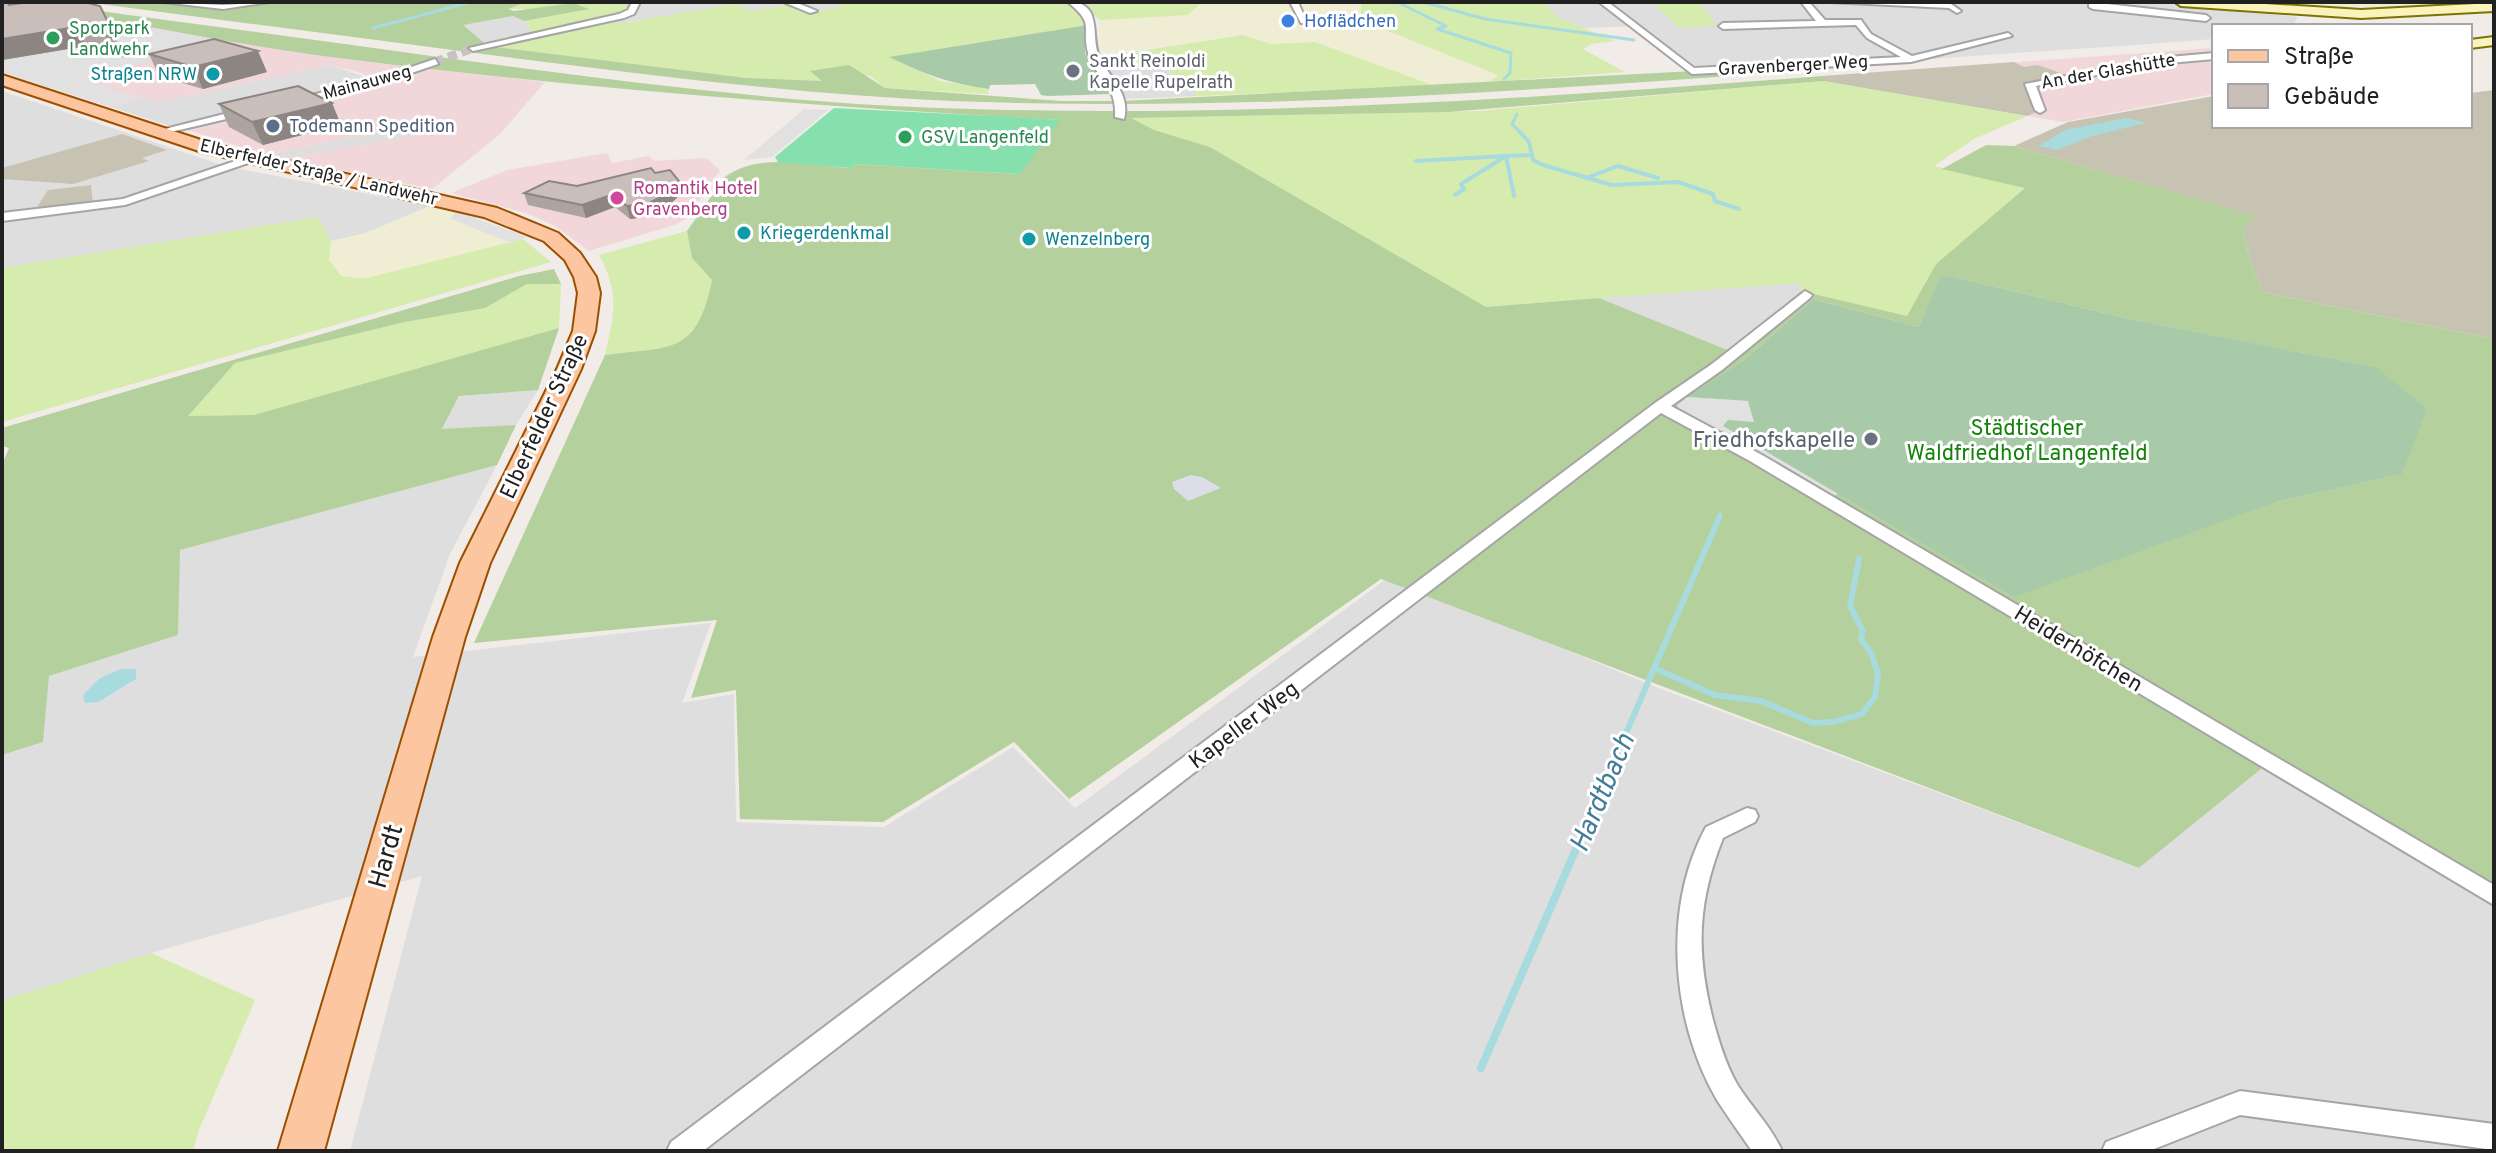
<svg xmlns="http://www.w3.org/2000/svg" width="2496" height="1153" viewBox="0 0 2496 1153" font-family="Overpass,sans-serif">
	<rect width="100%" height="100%" fill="#f1ece7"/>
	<path fill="#dfdede" d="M 639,2 L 836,2 L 845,5 L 808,14 L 787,5 L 751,11 L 734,4 L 635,21 L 618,23 L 612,20 L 638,9 Z
		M 1544,2 L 2173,2 L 2173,5 L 2298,17 L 2292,26 L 2214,26 L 2214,39 L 2149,44 L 1915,60 L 1694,69 L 1640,26 L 1582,28 L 1557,17 Z
		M 513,16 L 528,23 L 531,35 L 484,43 L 462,24 Z
		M 1102,57 L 1169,71 L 1198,96 L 1124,99 Z
		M 330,65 L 375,80 L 173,127 L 111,107 L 144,98 L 159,102 Z
		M 2,91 L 225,166 L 430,206 L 366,233 L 331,241 L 318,217 L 2,268 Z
		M 408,126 L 430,133 L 283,159 L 265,155 Z
		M 1800,283 L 1801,291 L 1730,351 L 1599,298 Z
		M 538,390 L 516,425 L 442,430 L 459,396 Z
		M 497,465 L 450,554 L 413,657 L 711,623 L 682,703 L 734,694 L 736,822 L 884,827 L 1013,747 L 1075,808 L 1389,577 L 1656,687 L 2139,868 L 2264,766 L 2494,902 L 2494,1151 L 350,1151 L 422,876 L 151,953 L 2,1001 L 2,755 L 43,742 L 49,676 L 178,635 L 179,550 Z"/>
	<path fill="#f1d7da" d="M 2,2 L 352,60 L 545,82 L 499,135 L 432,189 L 283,159 L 428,133 L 408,126 L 265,155 L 181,128 L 375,80 L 361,73 L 330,65 L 159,102 L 144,98 L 111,107 L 2,72 Z
		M 2214,48 L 2214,94 L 2063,122 L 1823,81 L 1823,76 Z
		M 607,153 L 612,163 L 649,156 L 654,161 L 706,158 L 720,170 L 686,219 L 674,225 L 589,251 L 555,226 L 526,213 L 451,193 L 507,170 Z"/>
	<path fill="#c6c3b2" d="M 2014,62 L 2024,67 L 2038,65 L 2066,75 L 2024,83 L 2037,112 L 2027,116 L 1823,81 L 1823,76 Z
		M 2494,90 L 2494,339 L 2262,292 L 2250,260 L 2243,231 L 2255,216 L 2014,146 L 2068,122 L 2214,96 L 2214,126 L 2470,126 L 2470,93 Z
		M 122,134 L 167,150 L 142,158 L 149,161 L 73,184 L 2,179 L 2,168 Z
		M 91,185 L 93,204 L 36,209 L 48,190 Z"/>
	<path fill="#efedd3" d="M 1202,2 L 1361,2 L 1361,20 L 1499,75 L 1490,82 L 1435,86 L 1315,42 L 1271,44 L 1243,35 L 1120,53 L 1100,50 L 1100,20 L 1187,15 Z
		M 2221,2 L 2482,2 L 2361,8 Z
		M 430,206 L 456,211 L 452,219 L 511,243 L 363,279 L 341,276 L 329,260 L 331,241 L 366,233 Z"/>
	<path fill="#d6ebae" d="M 526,2 L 630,2 L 631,7 L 625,13 L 531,35 L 528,23 L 524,21 L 587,9 L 507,9 Z
		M 836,2 L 1067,2 L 1085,14 L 1088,25 L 891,57 L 940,81 L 989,89 L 988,94 L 885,88 L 871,76 L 811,71 L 823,81 L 747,78 L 488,46 L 612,20 L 618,23 L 635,21 L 734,4 L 751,11 L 787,5 L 808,13 L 844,6 Z
		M 1077,2 L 1202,2 L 1188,15 L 1100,20 Z
		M 1391,2 L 1544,2 L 1557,17 L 1615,41 L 1592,44 L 1583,49 L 1625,72 L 1490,82 L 1498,75 L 1361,20 L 1361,4 Z
		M 1652,2 L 1699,2 L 1717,25 L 1680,28 Z
		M 1243,35 L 1271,44 L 1315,42 L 1435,86 L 1198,96 L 1169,71 L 1102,57 Z
		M 1823,81 L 2027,116 L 1974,139 L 1934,166 L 2026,187 L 1936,264 L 1907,317 L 1801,291 L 1799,283 L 1486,307 L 1210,147 L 1154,130 L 1129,118 L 1478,111 Z
		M 318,217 L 331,241 L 329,260 L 341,276 L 363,279 L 523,239 L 551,262 L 2,422 L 2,268 Z
		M 687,231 L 692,258 L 712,280 C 695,356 673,346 605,355 C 614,314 620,293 599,255 Z
		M 527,284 L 561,284 L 559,328 L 254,415 L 187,416 L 235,363 L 405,322 L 485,308 Z
		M 151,953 L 255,1000 L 199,1130 L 193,1151 L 2,1151 L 2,1001 Z"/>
	<path fill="#b4d09c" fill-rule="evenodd" d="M 2,2 L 34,2 C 172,21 309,39 446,58 C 595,78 744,98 894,106 C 1204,121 1514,100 1823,76 L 1823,81 L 1448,112 L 1131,118 L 1154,130 L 1210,147 L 1486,307 L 1599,298 L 1730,351 L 1801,291 L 1907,316 L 1936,264 L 2025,188 L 1942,169 L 1986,145 L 2014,146 L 2256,216 L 2243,231 L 2250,260 L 2262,292 L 2494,339 L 2494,892 L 2272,760 L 2139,868 L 1381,579 L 1069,799 L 1014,742 L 883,822 L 740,819 L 736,690 L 691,698 L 717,620 L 474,643 L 605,355 C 672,346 696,356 712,280 L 692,258 L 687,231 L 725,177 C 759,151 813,166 851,168 L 856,164 L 1019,174 L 1059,120 C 823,107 589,89 354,60 C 236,46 120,19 2,2 ZM 1955,277 L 2125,318 L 2375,367 L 2401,474 L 2276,502 L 1748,401 L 1688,397 L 1744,360 L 1813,299 L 1919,327 L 1940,278 Z
		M 85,2 L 156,2 L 218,9 L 270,2 L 526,2 L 508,9 L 514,11 L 573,3 L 589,9 L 524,21 L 513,16 L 463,25 L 488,46 L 747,78 L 822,81 L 810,71 L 849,65 L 885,88 L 1061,101 L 1122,101 L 1904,60 L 1907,63 C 1589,86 1272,113 952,101 C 805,95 659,76 513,58 C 371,39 228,21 85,2 Z
		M 554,269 L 561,284 L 527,284 L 485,308 L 405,322 L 235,363 L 188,416 L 254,415 L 559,328 L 538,390 L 459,396 L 442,429 L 516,425 L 497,465 L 180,550 L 178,635 L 49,676 L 43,742 L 2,755 L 2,465 L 9,448 L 2,446 L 2,428 L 519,276 Z"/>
	<path fill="#a9caa8" d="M 1088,25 L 1085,53 L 1112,94 L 1048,96 L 1041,95 L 1035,84 L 990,85 L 989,89 C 947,83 927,75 889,57 Z
		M 1940,277 L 1955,277 L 2125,318 L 2376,367 L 2427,409 L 2402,474 L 2276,502 L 2014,597 L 1722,425 L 1727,420 L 1753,422 L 1747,401 L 1687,397 L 1744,360 L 1813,299 L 1919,327 Z"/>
	<path fill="#86e0ae" d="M 834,108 L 1031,118 L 1060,120 L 1020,174 L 856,164 L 851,168 L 778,162 L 775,157 Z"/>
	<path fill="#e1e1e1" d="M 74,14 L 228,42 L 114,70 L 98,78 L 97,84 L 140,98 L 110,106 L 2,72 L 2,60 L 113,30 L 109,24 Z
		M 804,109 L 828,110 L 772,157 L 744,160 Z
		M 456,211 L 527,237 L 511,243 L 451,219 Z
		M 1687,397 L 1748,401 L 1754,422 L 1728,420 L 1723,426 L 1838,494 L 1830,497 L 1680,412 L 1677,405 Z"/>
	<path fill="#dbdde7" d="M 1191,475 L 1202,477 L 1221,488 L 1188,501 L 1174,489 L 1172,482 Z"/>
	<path fill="#a8dbde" d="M 2126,118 L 2146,123 L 2092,136 L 2057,150 L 2039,146 L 2065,130 Z
		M 121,669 L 136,669 L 136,679 L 98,702 L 85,703 L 83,695 L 100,678 Z"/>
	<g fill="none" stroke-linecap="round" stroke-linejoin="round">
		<path stroke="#a8dbde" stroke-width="3" d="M 1397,2 L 1446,26 L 1437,29 L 1511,53 L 1510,73 L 1504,79
			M 1423,2 L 1485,19 L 1634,40
			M 373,28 L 471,2
			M 1517,114 L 1512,124 L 1521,133"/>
		<path stroke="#a8dbde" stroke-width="4" d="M 1519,131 L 1529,142 L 1533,160 L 1543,165 L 1612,185 L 1678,182 L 1713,194 L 1715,201 L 1739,209
			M 1416,161 L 1506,156 L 1514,196
			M 1586,178 L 1618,166 L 1658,178
			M 1455,195 L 1464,189 L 1461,184 L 1506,156 L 1530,155"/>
		<path stroke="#a8dbde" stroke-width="5" d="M 1718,520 L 1720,515"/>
		<path stroke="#a8dbde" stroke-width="6" d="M 1656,669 L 1715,695 L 1761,701 L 1813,723 L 1833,722 L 1862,714 L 1875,697 L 1878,674 L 1872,655 L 1861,639 L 1863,631 L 1850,606 L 1859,559
			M 1598,798 L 1719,518"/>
		<path stroke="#a8dbde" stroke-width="8" d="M 1481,1068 L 1599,796"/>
		<path stroke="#c7c3bf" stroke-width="9" stroke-dasharray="9 5" stroke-linecap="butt" d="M 435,62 L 473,48"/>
		<g stroke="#a5a5a5" stroke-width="4">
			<path id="street" d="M 162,2 L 223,5 L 270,2 L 223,9 Z
				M 632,2 L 640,2 L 634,14 L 624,18 L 473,51 L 469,48 L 619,14 L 628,10 Z
				M 783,2 L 795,2 L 817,11 L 810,13 Z
				M 1068,2 C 1104,2 1090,36 1099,56 C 1109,78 1131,93 1124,119 L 1115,117 C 1117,83 1096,80 1088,53 C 1081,24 1096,26 1068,2 Z
				M 1290,2 L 1298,2 L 1307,23 L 1301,23 Z
				M 1599,2 L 1608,2 L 1694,68 L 1901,57 L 1867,38 L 1856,25 L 1723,29 L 1719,26 L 1723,23 L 1816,21 L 1801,2 L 1809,2 L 1825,20 L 1861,20 L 1871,34 L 1912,56 L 2008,33 L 2012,36 L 1911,62 L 1692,74 Z
				M 1829,2 L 1951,4 L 1961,11 L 1957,13 L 1949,8 Z
				M 2089,2 L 2206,15 L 2210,18 L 2206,21 L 2093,9 L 2089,7 Z
				M 2214,53 L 2214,59 L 2158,64 L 2036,86 L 2045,110 L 2040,113 L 2035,110 L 2025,84 L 2158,58 Z
				M 435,59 L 438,64 L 382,83 L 293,104 L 288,101 L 376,79 Z
				M 248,108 L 253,111 L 252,113 L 158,135 L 153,132 Z
				M 250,156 L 255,159 L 254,161 L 125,205 L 2,221 L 2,213 L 123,199 Z
				M 1805,291 L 1812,295 L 1810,298 L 1722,370 L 1671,406 L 1762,455 L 2494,885 L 2494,905 L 1750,461 L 1661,413 L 703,1151 L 667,1151 L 671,1142 L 1655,403 L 1712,364 Z
				M 1747,808 L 1755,810 L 1758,816 L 1755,822 L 1723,838 C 1697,903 1696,953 1713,1020 C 1719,1042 1726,1065 1737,1084 C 1751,1107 1771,1126 1782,1151 L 1752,1151 C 1740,1134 1728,1117 1717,1100 C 1671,1021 1662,908 1706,827 Z
				M 2240,1091 L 2494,1124 L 2494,1150 L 2240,1115 L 2149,1151 L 2102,1151 L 2106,1142 Z"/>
		</g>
		<g stroke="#7b7405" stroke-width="4">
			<path id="secondary" d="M 2175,2 L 2234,2 L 2361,10 L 2494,3 L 2494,11 L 2361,18 L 2181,6 Z
				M 2494,37 L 2494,45 L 2470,48 L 2470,40 Z"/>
		</g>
		<g stroke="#9d4f00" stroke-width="4">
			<path id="primary" d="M 2,75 L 213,144 L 497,208 L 558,233 L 580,253 L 596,277 L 600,293 L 595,331 L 581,369 L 490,563 L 465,637 L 324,1151 L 278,1151 L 433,637 L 460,563 L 557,369 L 573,331 L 578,293 L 574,277 L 565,260 L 544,241 L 484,217 L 202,152 L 2,85 Z"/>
		</g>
		<use href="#street" fill="#fff" fill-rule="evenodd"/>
		<use href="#secondary" fill="#faf3bc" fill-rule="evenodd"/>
		<use href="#primary" fill="#fcc6a1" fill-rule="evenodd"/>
	</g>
	<path fill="#ada3a0" d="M 2,2 L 9,5 L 100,6 L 125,58 L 86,46 L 2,60 Z
		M 149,54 L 267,72 L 203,89 L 159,76 Z
		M 332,103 L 341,125 L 263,145 L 229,127 L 219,104 Z
		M 655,173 L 679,181 L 682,193 L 663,211 L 652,216 L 630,219 L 615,207 L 586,218 L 528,205 L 524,193 L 577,186 Z"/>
	<path fill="#8d8582" d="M 76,27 L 86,46 L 2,60 L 2,39 Z
		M 258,51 L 267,72 L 203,89 L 193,67 Z
		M 332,103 L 341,125 L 263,145 L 252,122 Z
		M 679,181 L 682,193 L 663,211 L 652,216 L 630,219 L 627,206 Z
		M 611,195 L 615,207 L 586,218 L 582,205 Z"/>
	<path fill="#c9beba" stroke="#8d8582" stroke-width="2" d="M 2,2 L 7,2 L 9,5 L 29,2 L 84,2 L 100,6 L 116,38 L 76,27 L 2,39 Z
		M 214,39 L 258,51 L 193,67 L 149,54 Z
		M 298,86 L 332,103 L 252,122 L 219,104 Z
		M 651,168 L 655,173 L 670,170 L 679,181 L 659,198 L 649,203 L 627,206 L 611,195 L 582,205 L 524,193 L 549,181 L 577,186 Z"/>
	<circle fill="#3f7fe0" stroke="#fff" stroke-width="3" cx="1288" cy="21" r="8"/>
	<g fill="#2e9e5b" stroke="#fff" stroke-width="3">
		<circle cx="53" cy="38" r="8"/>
		<circle cx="905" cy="137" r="8"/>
	</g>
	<g fill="#6b7280" stroke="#fff" stroke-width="3">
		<circle cx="1073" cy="71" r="8"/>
		<circle cx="1871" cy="439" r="8"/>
	</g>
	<g fill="#0f9aa8" stroke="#fff" stroke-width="3">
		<circle cx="213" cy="74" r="8"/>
		<circle cx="744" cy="233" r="8"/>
		<circle cx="1029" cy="239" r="8"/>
	</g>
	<circle fill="#5c6f8a" stroke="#fff" stroke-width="3" cx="273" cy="126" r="8"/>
	<circle fill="#d1479c" stroke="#fff" stroke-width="3" cx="617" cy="198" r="8"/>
	<g text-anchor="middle" stroke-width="6" stroke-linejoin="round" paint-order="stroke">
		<g font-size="18" fill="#366cbe" stroke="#fff" text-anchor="start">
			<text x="1304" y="27">Hoflädchen</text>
		</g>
		<g font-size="18" fill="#27864d" stroke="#fff" text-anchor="start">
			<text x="69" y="34">Sportpark<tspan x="69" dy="21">Landwehr</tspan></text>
			<text x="921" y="143">GSV Langenfeld</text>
		</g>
		<g font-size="18" fill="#5b616d" stroke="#fff" text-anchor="start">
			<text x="1089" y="67">Sankt Reinoldi<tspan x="1089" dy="21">Kapelle Rupelrath</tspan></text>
		</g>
		<g font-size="18" fill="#212121" stroke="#fff">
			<text transform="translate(1793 65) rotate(-3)" y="6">Gravenberger Weg</text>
			<text transform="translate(2108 71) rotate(-10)" y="6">An der Glashütte</text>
			<text transform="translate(367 82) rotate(-15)" y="6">Mainauweg</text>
			<text transform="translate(319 172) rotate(13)" y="6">Elberfelder Straße / Landwehr</text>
		</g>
		<g font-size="18" fill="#0d838f" stroke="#fff" text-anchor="start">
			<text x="197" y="80" text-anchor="end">Straßen NRW</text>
			<text x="760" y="239">Kriegerdenkmal</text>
			<text x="1045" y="245">Wenzelnberg</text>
		</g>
		<g font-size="18" fill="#4e5e75" stroke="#fff" text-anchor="start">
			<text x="289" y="132">Todemann Spedition</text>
		</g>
		<g font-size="18" fill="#b23c85" stroke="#fff" text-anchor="start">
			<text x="633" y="194">Romantik Hotel<tspan x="633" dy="21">Gravenberg</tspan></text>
		</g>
		<g font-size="22" fill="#212121" stroke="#fff">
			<text transform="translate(543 416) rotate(-65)" y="8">Elberfelder Straße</text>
			<text transform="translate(2079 648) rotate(31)" y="8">Heiderhöfchen</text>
			<text transform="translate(1243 724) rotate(-37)" y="8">Kapeller Weg</text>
		</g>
		<g font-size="22" fill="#15820b" stroke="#fff">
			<text x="2027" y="435">Städtischer<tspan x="2027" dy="25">Waldfriedhof Langenfeld</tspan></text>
		</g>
		<g font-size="22" fill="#5b616d" stroke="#fff" text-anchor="end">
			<text x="1855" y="447">Friedhofskapelle</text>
		</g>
		<g font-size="26" fill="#212121" stroke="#fff">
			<text transform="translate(385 856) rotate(-74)" y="9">Hardt</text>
		</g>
		<g font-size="28" font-style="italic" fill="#437d9a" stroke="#fff">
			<text transform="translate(1601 792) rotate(-67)" y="10">Hardtbach</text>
		</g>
	</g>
	<rect width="2496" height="1153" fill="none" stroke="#212121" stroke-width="8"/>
	<rect x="2212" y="24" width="260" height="104" fill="#ffffff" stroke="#a6a6a6" stroke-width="2"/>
	<rect x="2228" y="50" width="40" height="12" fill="#fcc6a1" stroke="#a6a6a6" stroke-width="2"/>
	<text x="2284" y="64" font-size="24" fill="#212121">Straße</text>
	<rect x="2228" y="84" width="40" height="24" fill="#c9beba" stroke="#a6a6a6" stroke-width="2"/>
	<text x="2284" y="104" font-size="24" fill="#212121">Gebäude</text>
</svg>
